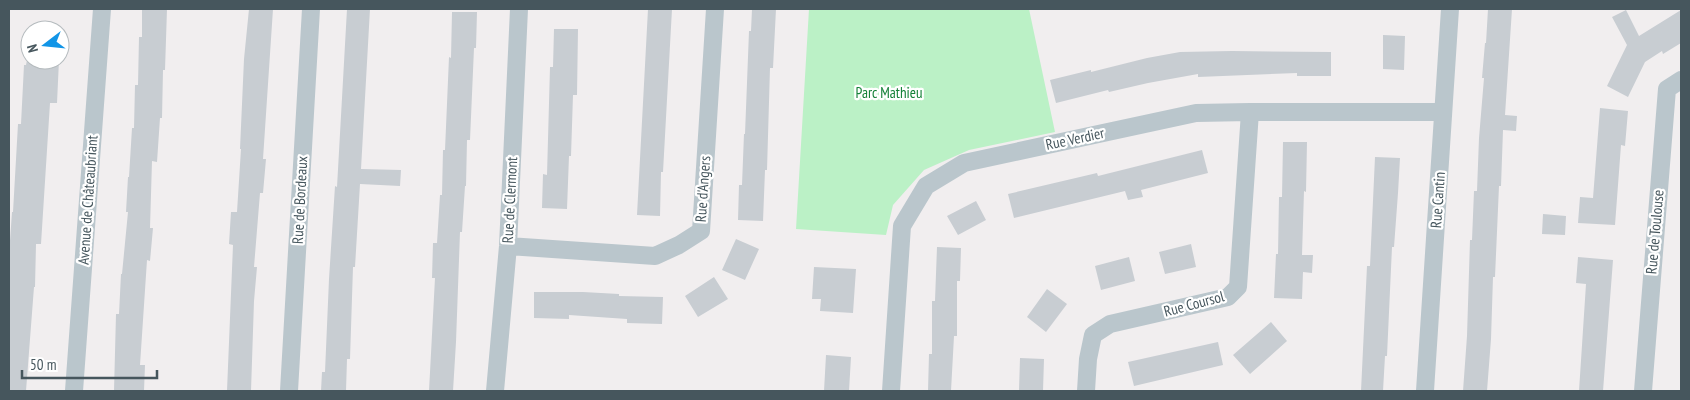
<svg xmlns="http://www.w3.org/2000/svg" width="1690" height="400" viewBox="0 0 1690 400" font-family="'PT Sans Narrow',sans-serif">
	<rect width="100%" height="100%" fill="#f1eeef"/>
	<path fill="#bbf1c6" d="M 809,9 L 1029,9 L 1055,132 L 969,150 L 924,170 L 893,205 L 886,235 L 796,229 Z"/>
	<path fill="#c8cdd2" d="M 142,9 L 167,9 L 165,70 L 163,70 L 162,118 L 160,118 L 157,162 L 152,161 L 150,228 L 153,228 L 150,261 L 147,260 L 140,365 L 145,365 L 144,391 L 114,391 L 116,314 L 119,314 L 121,274 L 122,274 L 128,212 L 126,212 L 128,177 L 129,177 L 132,128 L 134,128 L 135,85 L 138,85 L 139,37 L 142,37 Z
		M 249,9 L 273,9 L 263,159 L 266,159 L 263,193 L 260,193 L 254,267 L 257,267 L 254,301 L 251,391 L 227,391 L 233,245 L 229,244 L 231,212 L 237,212 L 241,149 L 240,149 L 244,59 Z
		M 347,9 L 370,9 L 361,169 L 401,170 L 400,186 L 360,184 L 355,267 L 353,267 L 350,359 L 347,359 L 346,391 L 321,391 L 322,372 L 325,372 L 329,279 L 335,186 L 337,187 Z
		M 648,9 L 672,9 L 663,172 L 661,172 L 660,216 L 637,215 Z
		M 752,9 L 776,9 L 773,68 L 770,68 L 767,170 L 765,170 L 763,221 L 738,220 L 739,185 L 742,185 L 744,134 L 745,134 L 749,31 L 751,31 Z
		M 1488,9 L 1512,9 L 1505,115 L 1517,116 L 1516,131 L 1503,130 L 1501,186 L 1499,186 L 1495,277 L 1493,277 L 1491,339 L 1487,391 L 1463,391 L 1467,336 L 1470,240 L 1472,240 L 1474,191 L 1477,191 L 1479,138 L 1484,78 L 1482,78 L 1485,43 L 1486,43 Z
		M 1626,10 L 1639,36 L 1681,10 L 1681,43 L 1663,54 L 1662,51 L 1645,62 L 1628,97 L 1607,86 L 1627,45 L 1612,17 Z
		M 452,12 L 477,12 L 476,48 L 474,48 L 470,140 L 467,140 L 466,186 L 465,186 L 462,232 L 460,232 L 456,342 L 453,391 L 429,391 L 435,278 L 432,278 L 433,243 L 437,243 L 440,195 L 442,195 L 443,150 L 445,150 L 449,57 L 451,58 Z
		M 554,29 L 578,29 L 577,95 L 573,95 L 571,156 L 569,156 L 567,209 L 542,208 L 543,174 L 547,175 L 550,67 L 553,67 Z
		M 1383,35 L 1405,36 L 1404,70 L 1383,69 Z
		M 1232,51 L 1331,52 L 1331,76 L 1297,76 L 1297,73 L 1198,77 L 1198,74 L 1148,83 L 1109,92 L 1108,90 L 1056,103 L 1050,80 L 1091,70 L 1091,72 L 1147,58 L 1180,52 Z
		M 27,60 L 59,60 L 57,103 L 50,103 L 41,244 L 36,244 L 35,287 L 34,287 L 26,391 L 9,391 L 9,255 L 12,212 L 13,212 L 18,124 L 21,124 L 24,65 L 26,65 Z
		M 1600,108 L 1628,111 L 1625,146 L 1621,145 L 1615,225 L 1578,223 L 1580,197 L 1593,198 Z
		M 1283,142 L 1307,142 L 1306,192 L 1304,191 L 1302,255 L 1313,255 L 1312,273 L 1303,272 L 1302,299 L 1274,298 L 1276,254 L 1278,254 L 1279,197 L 1282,197 Z
		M 1202,150 L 1208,173 L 1141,190 L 1143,197 L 1128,200 L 1125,191 L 1014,218 L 1008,194 L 1097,173 L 1098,176 Z
		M 1375,157 L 1400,158 L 1398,193 L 1394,247 L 1392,247 L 1387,356 L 1385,356 L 1383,391 L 1361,391 L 1367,266 L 1370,266 Z
		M 976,201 L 986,220 L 958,235 L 947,216 Z
		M 1543,214 L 1566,216 L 1565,235 L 1542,234 Z
		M 736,239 L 759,249 L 745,280 L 722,270 Z
		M 1191,244 L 1196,267 L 1165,274 L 1159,252 Z
		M 937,247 L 961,248 L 960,281 L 957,281 L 957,336 L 954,336 L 951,391 L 928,391 L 929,354 L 932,354 L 932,301 L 935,301 Z
		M 1129,257 L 1135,281 L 1101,290 L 1095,266 Z
		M 1578,257 L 1613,260 L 1603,391 L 1579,391 L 1586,284 L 1576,283 Z
		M 814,267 L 856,269 L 853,313 L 820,311 L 821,299 L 812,299 Z
		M 714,277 L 728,299 L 698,317 L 685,296 Z
		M 1047,289 L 1067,304 L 1046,332 L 1027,317 Z
		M 534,292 L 583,292 L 619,294 L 619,296 L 663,297 L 662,324 L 627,323 L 627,319 L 569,315 L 569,319 L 534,318 Z
		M 1271,322 L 1287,341 L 1250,374 L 1233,355 Z
		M 1218,342 L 1223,365 L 1134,386 L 1128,362 Z
		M 826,355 L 851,357 L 849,391 L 824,391 Z
		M 1020,358 L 1044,359 L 1043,391 L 1019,391 Z"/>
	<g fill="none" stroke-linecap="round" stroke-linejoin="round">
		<path stroke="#bac6cc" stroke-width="18" d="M 508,246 L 655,256 L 679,245 L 701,231 L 715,9
			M 74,391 L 102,9
			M 289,391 L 311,9
			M 495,391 L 508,246 L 519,9
			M 891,391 L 902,226 L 926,186 L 964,163 L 1196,113 L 1250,112 L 1443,112
			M 1086,391 L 1088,359 L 1093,335 L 1110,324 L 1228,297 L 1238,287 L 1250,112
			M 1425,391 L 1450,9
			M 1643,391 L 1667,89 L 1681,80"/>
	</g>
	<g text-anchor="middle" stroke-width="4.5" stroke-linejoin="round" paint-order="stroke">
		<g font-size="15" fill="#148137" stroke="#fff">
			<text x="889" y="98">Parc Mathieu</text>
		</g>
		<g font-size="15" fill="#46565d" stroke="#fff">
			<text transform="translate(1075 139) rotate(-12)" y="5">Rue Verdier</text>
			<text transform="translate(703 189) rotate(-86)" y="5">Rue d'Angers</text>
			<text transform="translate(88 200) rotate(-86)" y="5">Avenue de Châteaubriant</text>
			<text transform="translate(300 200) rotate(-87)" y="5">Rue de Bordeaux</text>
			<text transform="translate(510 200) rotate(-87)" y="5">Rue de Clermont</text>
			<text transform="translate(1438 200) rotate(-86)" y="5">Rue Cantin</text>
			<text transform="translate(1655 232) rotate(-85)" y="5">Rue de Toulouse</text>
			<text transform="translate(1194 304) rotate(-15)" y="5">Rue Coursol</text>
		</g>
	</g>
	<rect width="1690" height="400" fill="none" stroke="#46565d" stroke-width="20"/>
	<g transform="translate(45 45) rotate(254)"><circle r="24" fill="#ffffff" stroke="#b5bbbe"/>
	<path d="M0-4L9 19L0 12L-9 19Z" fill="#1295e7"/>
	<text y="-8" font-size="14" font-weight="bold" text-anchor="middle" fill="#46565d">N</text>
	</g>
	<path d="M22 370v8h135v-8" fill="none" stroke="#46565d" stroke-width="2.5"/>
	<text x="30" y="370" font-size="15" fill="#46565d" stroke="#ffffff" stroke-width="4" paint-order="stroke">50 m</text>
</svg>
